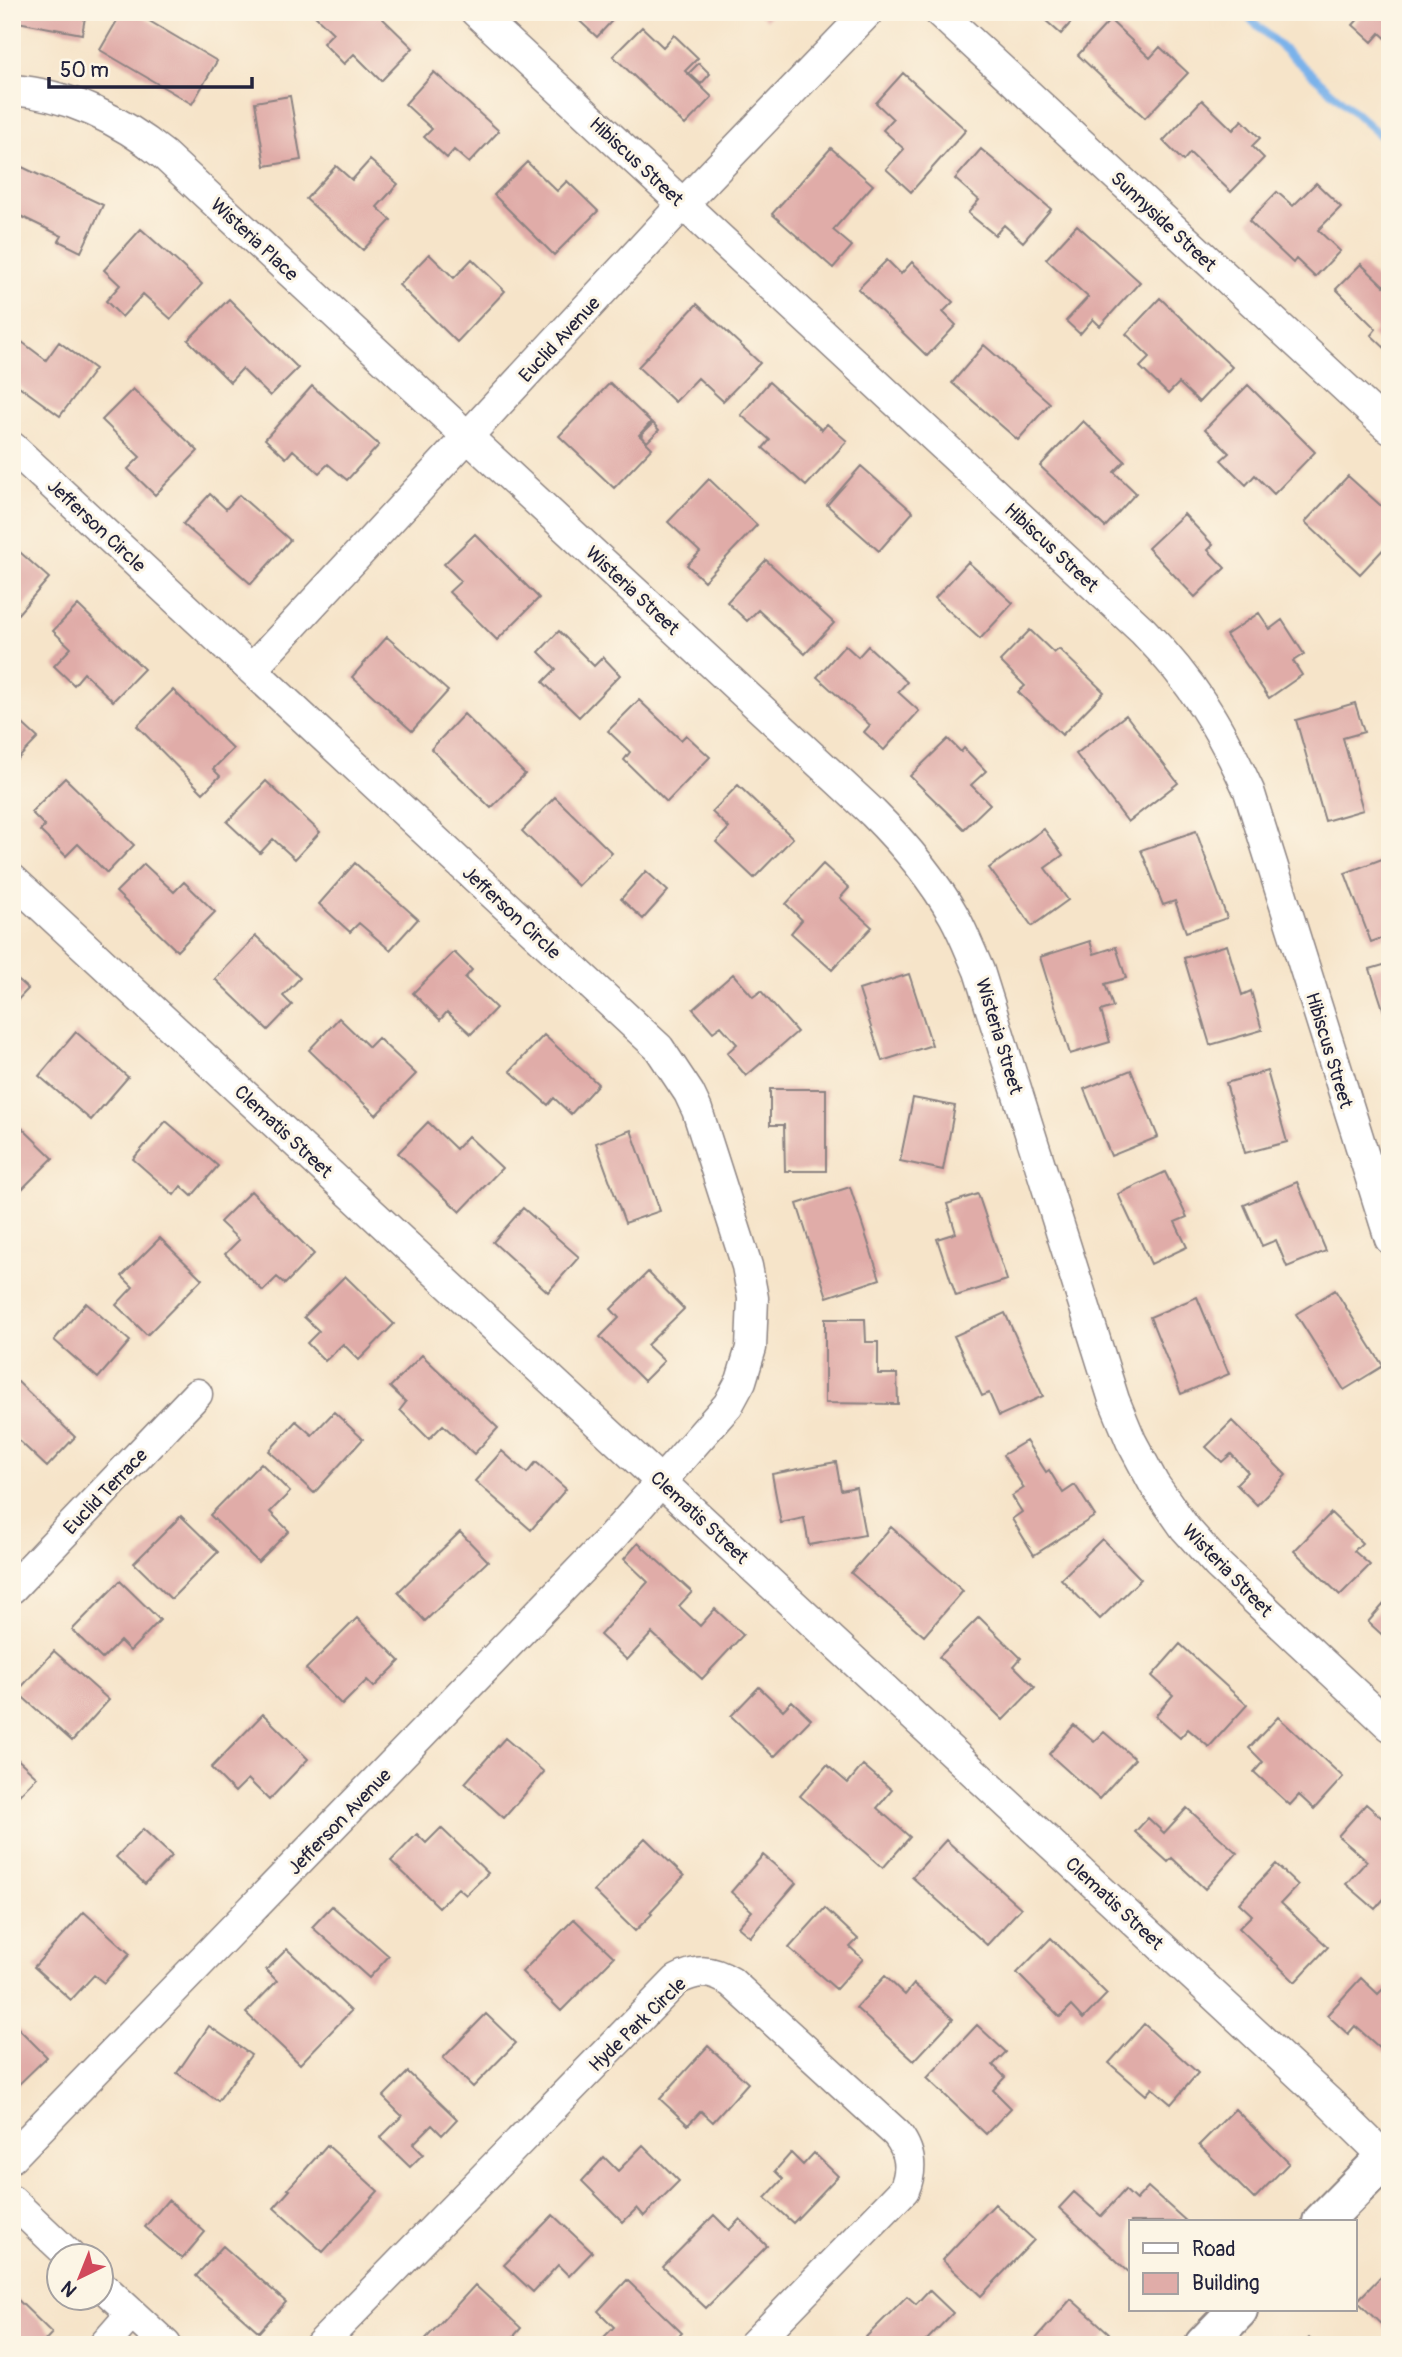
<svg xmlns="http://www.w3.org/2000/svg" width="1402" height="2357" viewBox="0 0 1402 2357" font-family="Pangolin,sans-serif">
	<rect width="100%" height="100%" fill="#fcf5e5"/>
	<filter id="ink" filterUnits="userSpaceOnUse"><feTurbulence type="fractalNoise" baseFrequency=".0143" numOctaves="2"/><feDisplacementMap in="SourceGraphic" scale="14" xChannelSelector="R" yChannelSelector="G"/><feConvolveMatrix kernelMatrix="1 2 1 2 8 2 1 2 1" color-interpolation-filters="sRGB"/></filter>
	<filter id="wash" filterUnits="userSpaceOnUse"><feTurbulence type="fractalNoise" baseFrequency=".00686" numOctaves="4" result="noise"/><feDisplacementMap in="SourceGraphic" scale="28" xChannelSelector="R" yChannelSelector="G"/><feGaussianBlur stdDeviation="1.57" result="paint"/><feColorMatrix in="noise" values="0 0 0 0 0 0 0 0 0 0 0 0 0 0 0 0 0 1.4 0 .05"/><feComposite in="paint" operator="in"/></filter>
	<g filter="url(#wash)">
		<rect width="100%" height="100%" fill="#f6e4c9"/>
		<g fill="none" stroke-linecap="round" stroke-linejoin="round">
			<path stroke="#7ab2ea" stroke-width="8" d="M 1242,12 L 1390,144"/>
		</g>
		<g id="blocks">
			<path fill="#e0aca8" d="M 12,12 L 86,12 L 82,34 L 12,21 Z
				M 122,12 L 134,12 L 217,61 L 192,104 L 100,50 Z
				M 311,12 L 376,12 L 413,48 L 381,81 L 354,54 L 344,64 L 323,43 L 333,33 Z
				M 570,12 L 620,12 L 597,37 Z
				M 758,12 L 773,12 L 766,20 Z
				M 1036,12 L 1080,12 L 1061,34 Z
				M 1359,12 L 1390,12 L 1390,42 L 1380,33 L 1372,42 L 1353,25 L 1362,15 Z
				M 1110,20 L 1150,58 L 1160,47 L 1188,73 L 1145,118 L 1078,55 Z
				M 642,27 L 663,47 L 674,35 L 698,58 L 685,71 L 712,97 L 685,125 L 613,56 Z
				M 699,63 L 710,74 L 701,84 L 689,73 Z
				M 434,72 L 499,131 L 469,163 L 454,150 L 447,158 L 424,137 L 432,129 L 405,104 Z
				M 903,73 L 966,130 L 911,192 L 886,169 L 904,149 L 883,130 L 893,119 L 876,103 Z
				M 290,96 L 301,160 L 265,166 L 255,102 Z
				M 1202,100 L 1233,130 L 1242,120 L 1260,138 L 1252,146 L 1264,158 L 1231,192 L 1190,153 L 1183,161 L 1163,141 Z
				M 831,148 L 873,185 L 833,230 L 852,246 L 833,268 L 772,214 Z
				M 981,149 L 1051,209 L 1023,242 L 1004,225 L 995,235 L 968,213 L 979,200 L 955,179 Z
				M 370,160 L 398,184 L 377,207 L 391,220 L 363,250 L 306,199 L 336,166 L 352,180 Z
				M 527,162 L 557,191 L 567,181 L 598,211 L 554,255 L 494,195 Z
				M 22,167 L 103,205 L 81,252 L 59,241 L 62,236 L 12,212 L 12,187 Z
				M 1316,183 L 1341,207 L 1318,230 L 1340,251 L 1315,277 L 1296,259 L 1293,263 L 1249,221 L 1277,192 L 1293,206 Z
				M 1077,225 L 1140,282 L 1100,326 L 1093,319 L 1080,334 L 1066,321 L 1088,297 L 1046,259 Z
				M 141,229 L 202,284 L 171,319 L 143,294 L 122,317 L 106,301 L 120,285 L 104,270 Z
				M 429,254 L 454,278 L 472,259 L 505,291 L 457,342 L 399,285 Z
				M 887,260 L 901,274 L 912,262 L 953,302 L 943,312 L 956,325 L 927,356 L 858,289 Z
				M 1361,264 L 1384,286 L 1390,280 L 1390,353 L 1371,335 L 1376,329 L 1336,289 Z
				M 1160,298 L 1232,367 L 1199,402 L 1179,383 L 1168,394 L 1140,367 L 1150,357 L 1126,334 Z
				M 229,299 L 298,368 L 270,396 L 242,369 L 230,382 L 188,340 Z
				M 697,304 L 760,363 L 723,401 L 698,378 L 675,402 L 638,367 Z
				M 22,342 L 46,360 L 59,342 L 95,369 L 60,416 L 12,381 L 12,356 Z
				M 984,345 L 1050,403 L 1018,440 L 952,383 Z
				M 769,382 L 822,430 L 827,424 L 847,441 L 806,486 L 763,448 L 770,440 L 741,415 Z
				M 610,383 L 651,422 L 639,435 L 652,448 L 614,488 L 559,436 Z
				M 1248,385 L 1315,452 L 1274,494 L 1255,475 L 1246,485 L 1221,460 L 1229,453 L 1205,429 Z
				M 312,386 L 379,445 L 347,480 L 328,464 L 319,473 L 293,450 L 286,458 L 265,439 Z
				M 133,389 L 198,451 L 155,495 L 128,469 L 140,457 L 102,420 Z
				M 1083,421 L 1125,461 L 1114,472 L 1136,493 L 1105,527 L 1040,466 Z
				M 653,423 L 659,430 L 647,442 L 641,435 Z
				M 861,466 L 913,512 L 879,551 L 827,505 Z
				M 1348,476 L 1390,514 L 1390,542 L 1360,574 L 1305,522 Z
				M 709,479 L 757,525 L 704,581 L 687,565 L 700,552 L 668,522 Z
				M 210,494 L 226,509 L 239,495 L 290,540 L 251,584 L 183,524 Z
				M 1184,514 L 1213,545 L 1208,550 L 1225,568 L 1195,597 L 1148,548 Z
				M 475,534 L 539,598 L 497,640 L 449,592 L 461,581 L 444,564 Z
				M 12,545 L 49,578 L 17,615 L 12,611 Z
				M 766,560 L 834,623 L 805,654 L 758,610 L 747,621 L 727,602 Z
				M 968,562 L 1013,603 L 980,639 L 935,598 Z
				M 78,605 L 144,669 L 113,701 L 84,673 L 74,685 L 54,666 L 71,648 L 53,631 Z
				M 1259,613 L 1270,629 L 1282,620 L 1304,654 L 1293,661 L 1302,675 L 1269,698 L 1226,635 Z
				M 1030,630 L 1054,653 L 1059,649 L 1104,692 L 1062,735 L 1018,692 L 1025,686 L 1000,661 Z
				M 559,631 L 594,666 L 603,657 L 620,675 L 579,717 L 543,682 L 556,669 L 539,652 Z
				M 387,637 L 448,691 L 412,731 L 352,677 Z
				M 845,645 L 858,657 L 868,646 L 907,682 L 898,692 L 919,711 L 884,750 L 864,732 L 870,725 L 817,677 Z
				M 173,690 L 233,749 L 213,769 L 220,776 L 203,793 L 137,726 Z
				M 639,700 L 681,740 L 686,735 L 710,757 L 667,802 L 624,760 L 630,752 L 608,731 Z
				M 1355,703 L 1364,732 L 1343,738 L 1363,810 L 1325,821 L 1296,720 Z
				M 12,714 L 38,738 L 12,765 Z
				M 464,714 L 525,774 L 491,808 L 431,749 Z
				M 1126,715 L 1178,783 L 1128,822 L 1076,754 Z
				M 948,739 L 961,752 L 964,748 L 986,771 L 971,785 L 990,804 L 964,829 L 910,776 Z
				M 65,778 L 134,845 L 107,873 L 78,844 L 66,856 L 40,831 L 45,826 L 31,812 Z
				M 266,781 L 320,832 L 295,859 L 273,839 L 260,853 L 227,822 Z
				M 738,785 L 793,838 L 754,878 L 716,842 L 729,828 L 712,812 Z
				M 555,797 L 612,853 L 578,886 L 522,831 Z
				M 1044,829 L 1063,855 L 1045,868 L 1068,900 L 1032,926 L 989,868 Z
				M 1196,831 L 1227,918 L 1186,932 L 1175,901 L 1163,905 L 1141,850 Z
				M 1390,856 L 1390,935 L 1371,942 L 1345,873 Z
				M 355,863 L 418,919 L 390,950 L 359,923 L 350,932 L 319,904 Z
				M 144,864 L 174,892 L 184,882 L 215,912 L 177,951 L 116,892 Z
				M 823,864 L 849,888 L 840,898 L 872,927 L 832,970 L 791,933 L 802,920 L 786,904 Z
				M 646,871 L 668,891 L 643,919 L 621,899 Z
				M 256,936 L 300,978 L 283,996 L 292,1005 L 268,1030 L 215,979 Z
				M 1090,941 L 1094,954 L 1116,947 L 1126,978 L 1105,984 L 1113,1007 L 1101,1011 L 1110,1042 L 1070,1054 L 1040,957 Z
				M 1227,945 L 1242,995 L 1251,991 L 1262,1030 L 1210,1045 L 1184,958 Z
				M 454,952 L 472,970 L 465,978 L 496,1008 L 471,1034 L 447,1012 L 440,1020 L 413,993 Z
				M 1390,963 L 1390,1027 L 1389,1027 L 1370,969 Z
				M 733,974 L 753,997 L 761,991 L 797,1032 L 746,1076 L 727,1053 L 737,1044 L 721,1026 L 713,1032 L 693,1009 Z
				M 909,974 L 932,1045 L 882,1061 L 859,990 Z
				M 12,975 L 28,989 L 12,1006 Z
				M 339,1018 L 369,1047 L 378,1038 L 416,1074 L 376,1115 L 309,1050 Z
				M 76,1032 L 128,1077 L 91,1120 L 39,1076 Z
				M 544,1035 L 598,1084 L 571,1114 L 554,1098 L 548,1105 L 510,1071 Z
				M 1131,1070 L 1158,1137 L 1111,1156 L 1084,1089 Z
				M 1267,1071 L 1287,1142 L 1245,1153 L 1226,1083 Z
				M 770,1089 L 826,1089 L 826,1171 L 785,1171 L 784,1125 L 770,1125 Z
				M 913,1098 L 955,1106 L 943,1170 L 900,1161 Z
				M 166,1121 L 218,1166 L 192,1196 L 181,1186 L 174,1195 L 133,1159 Z
				M 428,1122 L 456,1149 L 468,1136 L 502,1168 L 460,1212 L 398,1153 Z
				M 21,1127 L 53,1158 L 12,1199 L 12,1136 Z
				M 631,1130 L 660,1211 L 625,1223 L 596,1143 Z
				M 1165,1172 L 1187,1217 L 1175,1222 L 1187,1247 L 1151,1264 L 1118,1194 Z
				M 1297,1182 L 1326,1251 L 1287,1267 L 1276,1240 L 1262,1246 L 1244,1205 Z
				M 850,1187 L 880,1279 L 827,1297 L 797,1204 Z
				M 251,1191 L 314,1254 L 285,1284 L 277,1277 L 263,1291 L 225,1254 L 239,1240 L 220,1222 Z
				M 978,1194 L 1007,1280 L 956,1296 L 937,1239 L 956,1233 L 947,1204 Z
				M 523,1208 L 579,1257 L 548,1292 L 493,1242 Z
				M 160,1238 L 202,1279 L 147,1335 L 116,1305 L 133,1287 L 122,1276 Z
				M 648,1272 L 684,1309 L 647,1345 L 664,1361 L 644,1381 L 600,1337 L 619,1318 L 611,1309 Z
				M 345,1276 L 394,1324 L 359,1360 L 343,1344 L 325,1361 L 307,1343 L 319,1331 L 304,1317 Z
				M 1335,1290 L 1383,1366 L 1344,1390 L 1296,1314 Z
				M 1197,1297 L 1229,1374 L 1181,1394 L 1150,1317 Z
				M 86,1303 L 130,1341 L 98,1378 L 54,1340 Z
				M 1005,1313 L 1043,1396 L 999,1416 L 989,1393 L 982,1396 L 954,1336 Z
				M 825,1319 L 865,1319 L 866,1342 L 878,1342 L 878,1374 L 897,1374 L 898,1404 L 825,1403 Z
				M 422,1355 L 498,1428 L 474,1454 L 443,1425 L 429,1439 L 400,1410 L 406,1402 L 390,1387 Z
				M 17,1381 L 75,1437 L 47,1467 L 12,1434 L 12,1387 Z
				M 334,1412 L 363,1439 L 314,1493 L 269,1451 L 296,1421 L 312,1435 Z
				M 1232,1421 L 1286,1475 L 1257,1505 L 1236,1484 L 1248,1472 L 1231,1454 L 1222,1462 L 1206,1447 Z
				M 1026,1441 L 1046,1472 L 1049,1470 L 1063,1493 L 1075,1485 L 1095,1516 L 1034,1555 L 1012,1519 L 1022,1512 L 1012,1496 L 1024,1488 L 1003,1455 Z
				M 502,1451 L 527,1473 L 536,1462 L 566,1489 L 531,1530 L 475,1481 Z
				M 836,1462 L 841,1490 L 856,1487 L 865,1535 L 809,1545 L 804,1518 L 781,1523 L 772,1474 Z
				M 261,1463 L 290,1492 L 270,1512 L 289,1531 L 258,1562 L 210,1515 Z
				M 12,1482 L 21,1490 L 12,1500 Z
				M 1331,1513 L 1362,1543 L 1354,1551 L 1370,1565 L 1340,1595 L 1294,1551 Z
				M 181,1516 L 218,1552 L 171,1599 L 134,1563 Z
				M 891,1527 L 963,1591 L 924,1636 L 851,1573 Z
				M 460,1532 L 488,1561 L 425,1621 L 398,1592 Z
				M 1102,1539 L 1141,1579 L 1100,1619 L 1061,1579 Z
				M 638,1543 L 692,1592 L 679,1606 L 700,1626 L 715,1609 L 743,1635 L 702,1679 L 652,1633 L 627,1660 L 600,1635 L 648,1582 L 624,1559 Z
				M 120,1581 L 160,1620 L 130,1651 L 120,1641 L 102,1659 L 72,1630 Z
				M 1390,1597 L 1390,1642 L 1368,1622 Z
				M 979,1617 L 1021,1658 L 1014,1666 L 1035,1687 L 1003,1720 L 939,1657 Z
				M 357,1618 L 400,1661 L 374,1687 L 367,1680 L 342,1705 L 306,1669 Z
				M 1180,1644 L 1247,1705 L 1209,1747 L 1188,1729 L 1180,1738 L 1155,1716 L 1173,1695 L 1152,1676 Z
				M 54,1651 L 109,1700 L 72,1741 L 17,1692 Z
				M 759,1687 L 783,1710 L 792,1701 L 811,1719 L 774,1757 L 731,1716 Z
				M 263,1714 L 308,1759 L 269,1800 L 248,1779 L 235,1792 L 211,1768 Z
				M 1278,1717 L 1343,1777 L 1314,1809 L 1299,1795 L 1290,1805 L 1254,1772 L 1263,1762 L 1249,1748 Z
				M 1074,1725 L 1094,1742 L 1104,1732 L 1135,1759 L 1099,1799 L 1049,1754 Z
				M 505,1738 L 544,1772 L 504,1818 L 465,1783 Z
				M 12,1754 L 37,1777 L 12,1802 Z
				M 827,1765 L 848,1783 L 863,1765 L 892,1790 L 877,1808 L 910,1837 L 883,1868 L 800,1796 Z
				M 1366,1804 L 1390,1825 L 1390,1892 L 1375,1909 L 1346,1884 L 1367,1861 L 1338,1836 Z
				M 1187,1808 L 1237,1853 L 1205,1889 L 1172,1858 L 1168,1862 L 1135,1832 L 1148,1818 L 1164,1833 Z
				M 441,1828 L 488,1873 L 466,1895 L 458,1888 L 439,1907 L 391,1861 L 417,1834 L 426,1843 Z
				M 143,1829 L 172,1856 L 145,1884 L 116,1857 Z
				M 645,1838 L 684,1876 L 650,1912 L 652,1914 L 635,1931 L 594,1891 Z
				M 946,1840 L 1021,1908 L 987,1945 L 912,1877 Z
				M 763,1855 L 796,1883 L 750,1937 L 738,1927 L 752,1911 L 731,1892 Z
				M 1276,1864 L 1298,1885 L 1281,1903 L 1328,1947 L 1295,1982 L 1239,1928 L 1252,1915 L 1239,1903 Z
				M 332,1906 L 389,1956 L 369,1978 L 312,1927 Z
				M 825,1908 L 858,1939 L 850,1947 L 863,1959 L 836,1989 L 789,1948 Z
				M 84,1912 L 130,1954 L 104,1983 L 94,1975 L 71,2000 L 34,1967 Z
				M 574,1919 L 614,1957 L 561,2011 L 522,1972 Z
				M 1051,1938 L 1107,1994 L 1083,2019 L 1071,2006 L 1060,2017 L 1017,1973 Z
				M 287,1949 L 351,2011 L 300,2064 L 246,2013 L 277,1981 L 266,1970 Z
				M 885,1976 L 905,1995 L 914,1984 L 953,2019 L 914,2061 L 856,2008 Z
				M 1361,1978 L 1378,1994 L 1385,1987 L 1390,1991 L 1390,2005 L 1386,2009 L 1390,2012 L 1390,2057 L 1355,2026 L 1348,2034 L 1327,2015 Z
				M 486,2014 L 516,2043 L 473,2087 L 443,2058 Z
				M 1144,2024 L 1198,2073 L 1171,2104 L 1152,2088 L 1146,2095 L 1109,2063 Z
				M 977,2025 L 1006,2052 L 993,2065 L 1005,2077 L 993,2090 L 1011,2108 L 986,2134 L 927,2078 Z
				M 209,2026 L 251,2055 L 218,2101 L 177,2073 Z
				M 18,2028 L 47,2057 L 12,2091 L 12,2033 Z
				M 708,2046 L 748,2083 L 713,2122 L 701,2111 L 688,2125 L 660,2099 Z
				M 408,2072 L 457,2119 L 442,2135 L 432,2125 L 413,2144 L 423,2154 L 410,2167 L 380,2138 L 402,2116 L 383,2097 Z
				M 1235,2109 L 1289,2163 L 1254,2199 L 1199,2145 Z
				M 327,2145 L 378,2191 L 323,2252 L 274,2208 L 290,2190 L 288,2189 Z
				M 643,2145 L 679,2181 L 644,2216 L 637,2208 L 623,2222 L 582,2181 L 604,2157 L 618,2171 Z
				M 791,2153 L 803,2165 L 814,2153 L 838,2176 L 793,2223 L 765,2198 L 783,2179 L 775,2171 Z
				M 1148,2187 L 1187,2222 L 1131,2222 L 1131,2274 L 1059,2208 L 1074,2192 L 1101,2216 L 1125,2190 L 1136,2200 Z
				M 168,2200 L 205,2232 L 182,2259 L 145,2227 Z
				M 995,2204 L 1034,2240 L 981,2296 L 942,2260 Z
				M 553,2215 L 592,2252 L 569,2276 L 558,2265 L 533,2292 L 504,2265 Z
				M 714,2215 L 729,2230 L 740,2219 L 767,2246 L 706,2308 L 663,2267 Z
				M 223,2246 L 286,2302 L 259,2332 L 196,2276 Z
				M 1390,2267 L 1390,2333 L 1357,2301 Z
				M 627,2280 L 682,2333 L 670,2345 L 596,2345 L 614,2327 L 598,2311 Z
				M 475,2285 L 521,2328 L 506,2345 L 487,2345 L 480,2339 L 475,2345 L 420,2345 Z
				M 929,2290 L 953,2313 L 922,2345 L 874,2345 L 866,2337 L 907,2296 L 916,2304 Z
				M 12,2294 L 52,2333 L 41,2345 L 12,2345 Z
				M 1071,2299 L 1109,2333 L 1098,2345 L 1038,2345 L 1034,2341 Z
				M 1309,2338 L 1317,2345 L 1302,2345 Z"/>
		</g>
	</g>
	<g filter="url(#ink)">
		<use href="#blocks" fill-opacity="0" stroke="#8c8382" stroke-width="2"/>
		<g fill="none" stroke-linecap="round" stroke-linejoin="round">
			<g stroke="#8c8382" stroke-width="33">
				<path id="minor" d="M 476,12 L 1143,631 C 1194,683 1219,726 1249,791 L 1390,1239
					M 939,12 L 1390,429
					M 12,90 C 68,94 121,120 164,155 L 873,813 C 904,844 932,877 954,916 C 964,934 971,953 979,971 L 1114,1400 L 1131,1441 L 1154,1484 L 1185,1528 L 1218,1565 L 1390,1726
					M 12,447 L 659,1048 L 689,1093 L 697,1110 L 747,1266 L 753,1298 L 751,1348 L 741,1381 L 728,1405 L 613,1536 L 12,2157
					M 252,669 L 683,204 L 868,12
					M 12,879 L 1330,2103 L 1390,2162
					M 12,1588 L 197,1394
					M 12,2201 L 70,2256
					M 102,2286 L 166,2345
					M 104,2345 L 131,2314
					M 320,2345 L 677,1980 C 698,1969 712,1970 731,1982 L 897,2134 C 911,2152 913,2169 904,2190 L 753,2345"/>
			</g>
			<g stroke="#8c8382" stroke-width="42">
				<path id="tertiary" d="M 1322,2222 L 1390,2153
					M 1204,2345 L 1238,2310"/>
			</g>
			<use href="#minor" stroke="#fff" stroke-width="30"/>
			<use href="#tertiary" stroke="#fff" stroke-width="38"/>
		</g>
	</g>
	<g text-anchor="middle" stroke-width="6" stroke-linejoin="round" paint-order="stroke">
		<g font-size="19" fill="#22223b" stroke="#fcf5e5">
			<text transform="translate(637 161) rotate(43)" y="7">Hibiscus Street</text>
			<text transform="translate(1164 221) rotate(43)" y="7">Sunnyside Street</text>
			<text transform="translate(255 239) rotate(43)" y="7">Wisteria Place</text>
			<text transform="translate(559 339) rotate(-47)" y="7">Euclid Avenue</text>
			<text transform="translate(97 525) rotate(43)" y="7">Jefferson Circle</text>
			<text transform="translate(1052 547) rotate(43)" y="7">Hibiscus Street</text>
			<text transform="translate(633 590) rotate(43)" y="7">Wisteria Street</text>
			<text transform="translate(512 912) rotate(43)" y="7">Jefferson Circle</text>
			<text transform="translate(1000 1036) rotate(73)" y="7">Wisteria Street</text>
			<text transform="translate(1330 1050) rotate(73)" y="7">Hibiscus Street</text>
			<text transform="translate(284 1131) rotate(43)" y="7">Clematis Street</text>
			<text transform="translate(105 1491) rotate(-46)" y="7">Euclid Terrace</text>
			<text transform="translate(700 1517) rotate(43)" y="7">Clematis Street</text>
			<text transform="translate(1228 1570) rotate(46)" y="7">Wisteria Street</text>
			<text transform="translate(339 1821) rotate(-46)" y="7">Jefferson Avenue</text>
			<text transform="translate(1115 1903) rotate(43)" y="7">Clematis Street</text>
			<text transform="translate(637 2024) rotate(-44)" y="7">Hyde Park Circle</text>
		</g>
	</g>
	<rect width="1402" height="2357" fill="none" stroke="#fcf5e5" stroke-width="42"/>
	<rect x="1129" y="2220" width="228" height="91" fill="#fcf5e5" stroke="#a5a1a1" stroke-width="2"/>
	<rect x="1143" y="2243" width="35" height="10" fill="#ffffff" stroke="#a5a1a1" stroke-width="2"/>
	<text x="1192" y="2256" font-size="21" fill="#22223b">Road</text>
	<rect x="1143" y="2273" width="35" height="21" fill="#e0aca8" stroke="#a5a1a1" stroke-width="2"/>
	<text x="1192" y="2290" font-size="21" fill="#22223b">Building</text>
	<g transform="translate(80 2277) rotate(223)"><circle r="33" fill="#fcf5e5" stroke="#a5a1a1" stroke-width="2"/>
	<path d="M0-5L12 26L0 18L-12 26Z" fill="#d1495b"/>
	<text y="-10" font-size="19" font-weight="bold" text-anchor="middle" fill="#22223b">N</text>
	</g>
	<path d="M49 77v10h203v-10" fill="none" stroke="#22223b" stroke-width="3.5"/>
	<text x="60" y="77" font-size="21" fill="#22223b" stroke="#fcf5e5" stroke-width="5" paint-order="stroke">50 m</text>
</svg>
